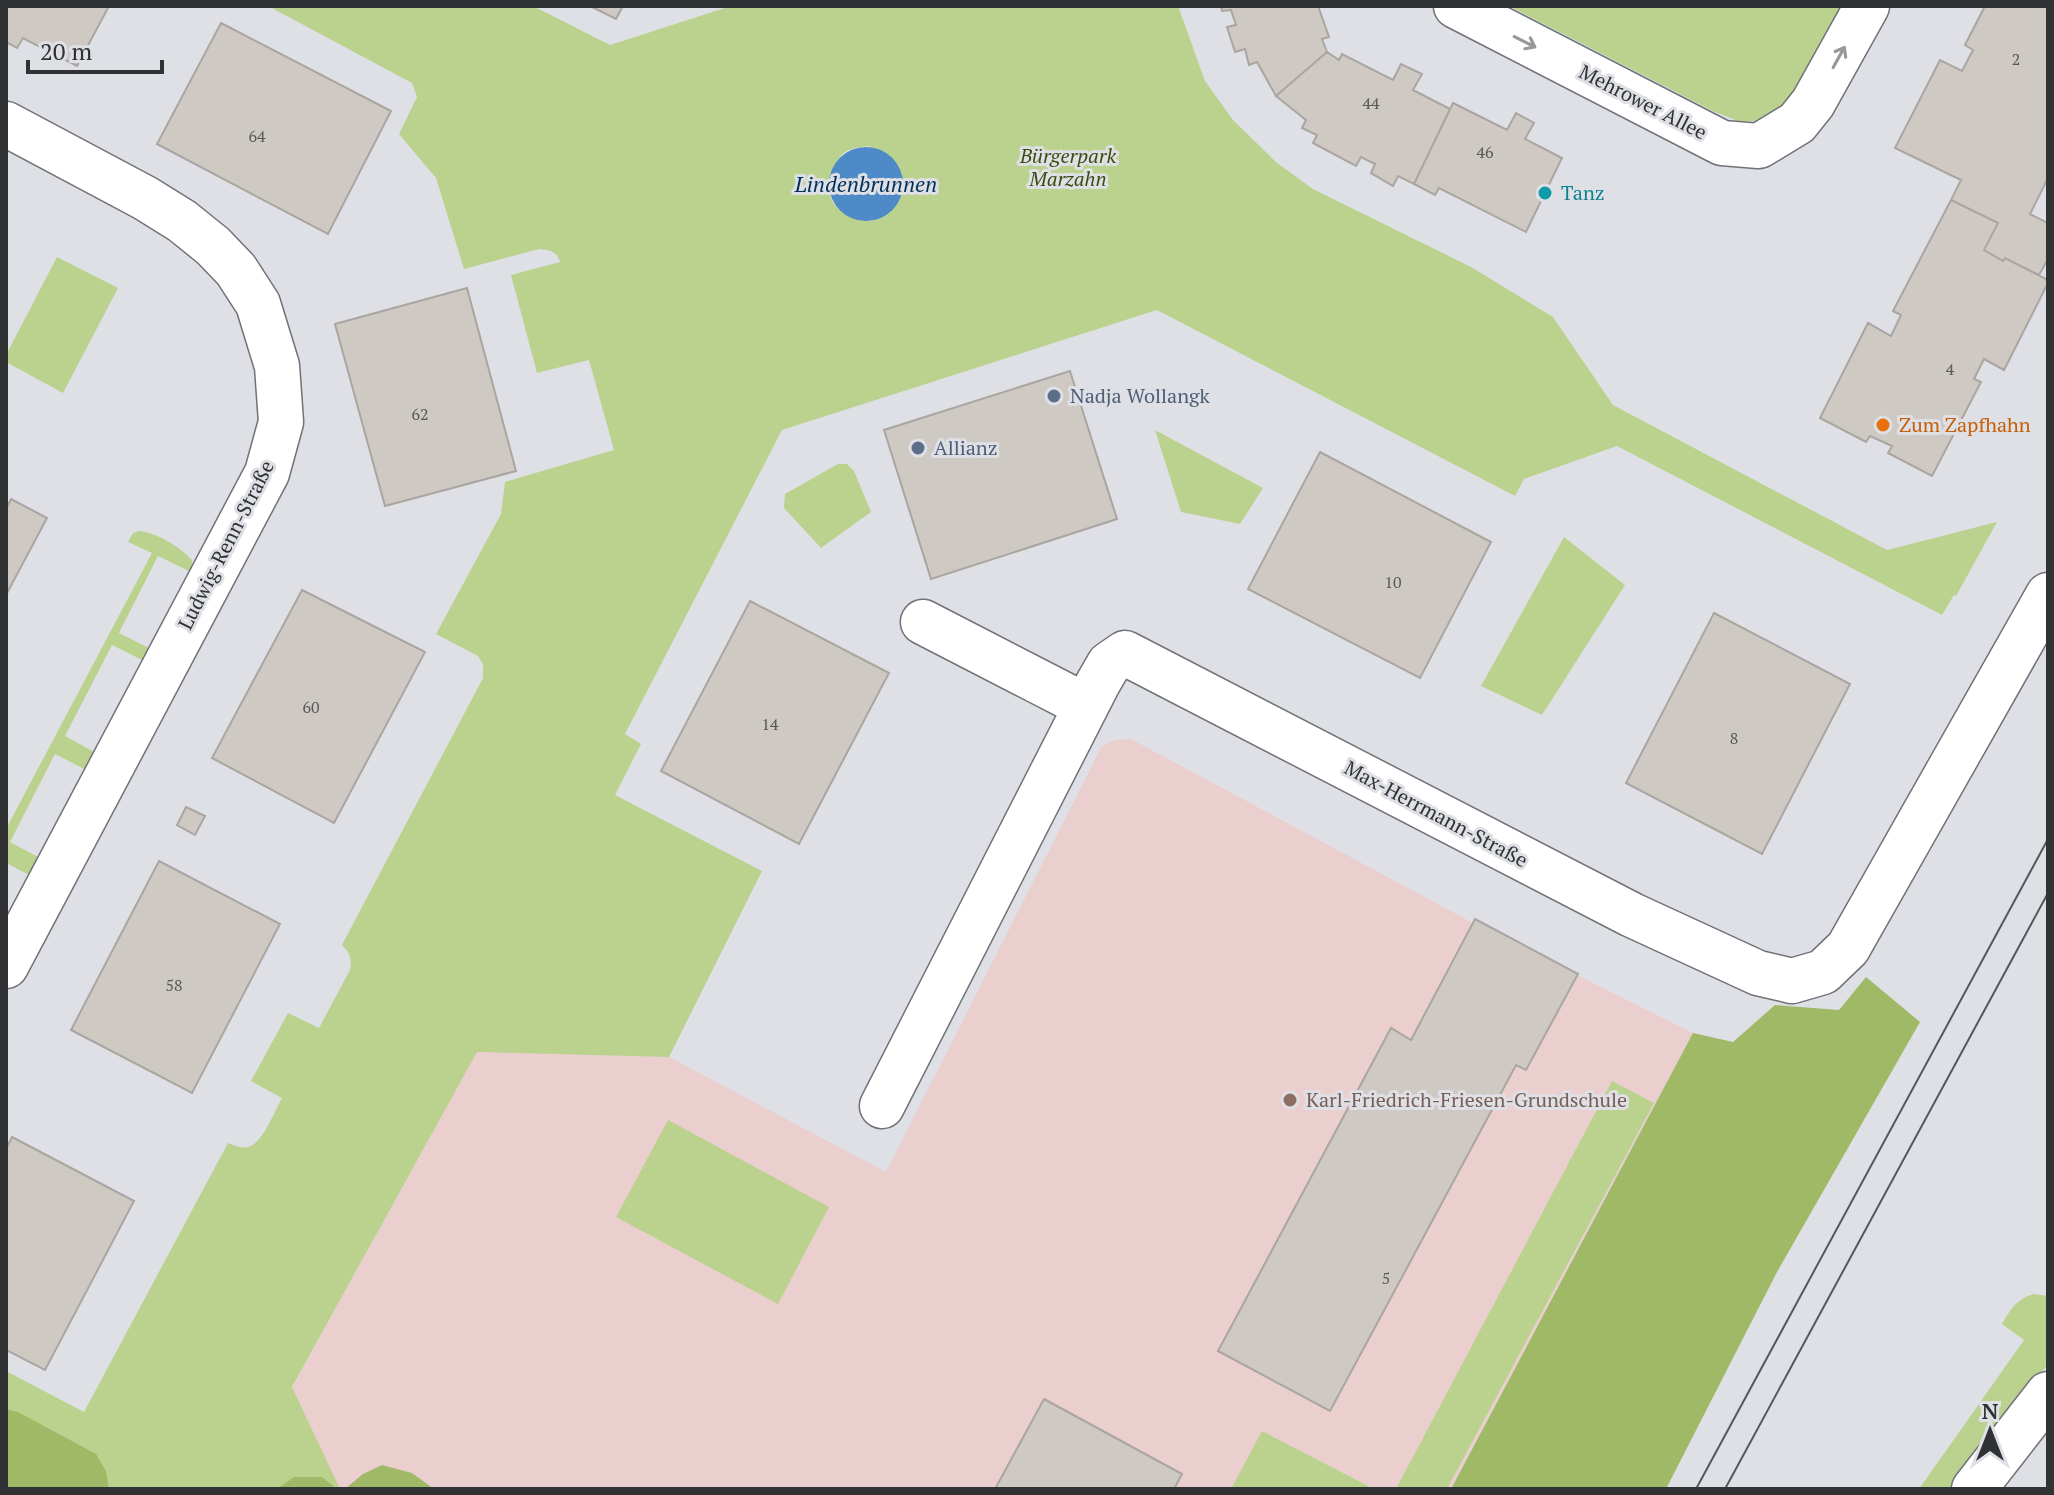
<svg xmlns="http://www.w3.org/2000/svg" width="2054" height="1495" viewBox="0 0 2054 1495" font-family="'PT Serif',serif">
	<rect width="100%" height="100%" fill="#dee0e6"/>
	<path fill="#eacfce" d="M 1131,739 L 1473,923 L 1693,1033 L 1451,1489 L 340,1489 L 292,1388 L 477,1051 L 669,1057 L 886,1172 L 1102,746 L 1116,740 Z"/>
	<path fill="#bbd28e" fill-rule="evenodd" d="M 268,6 L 533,6 L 610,45 L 731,6 L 1178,6 L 1205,81 L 1233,120 L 1277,163 L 1313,189 L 1471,267 L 1553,317 L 1613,405 L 1887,550 L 1997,522 L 1956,596 L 1954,595 L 1942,615 L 1617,446 L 1524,479 L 1515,496 L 1157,310 L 782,430 L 625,734 L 641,744 L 615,795 L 762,871 L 669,1057 L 477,1052 L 292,1387 L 340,1489 L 6,1489 L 6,1371 L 84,1412 L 228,1143 C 235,1145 241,1149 248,1147 C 263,1143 274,1112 282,1098 L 251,1081 L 288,1013 L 319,1028 L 350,970 C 352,959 350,953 342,945 L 483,678 L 483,664 L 478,656 L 436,634 L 501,514 L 505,482 L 614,450 L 589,360 L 537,373 L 511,275 L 560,262 C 557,251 549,250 539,249 L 464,269 L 436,178 L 399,134 L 417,97 L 412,83 ZM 870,146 L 890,212 C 884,216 876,221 867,221 C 853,220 836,212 831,198 C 829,192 832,186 833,180 C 837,154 842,148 870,146 Z
		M 1509,6 L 1847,6 L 1788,105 L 1763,121 L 1738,121 L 1713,111 Z
		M 57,257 L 118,288 L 63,393 L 6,362 L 6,355 Z
		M 1155,430 L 1263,488 L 1240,524 L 1181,512 Z
		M 838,464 L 847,464 L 854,471 L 871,512 L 821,548 L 784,508 L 785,494 Z
		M 139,531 C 157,533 179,546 192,560 L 191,572 L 158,556 L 119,633 L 151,649 L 144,661 L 112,645 L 65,736 L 96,753 L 86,770 L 55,754 L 10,842 L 42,859 L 31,876 L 6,863 L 6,829 L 152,553 L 128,542 L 133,533 Z
		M 1564,537 L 1625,585 L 1542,715 L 1481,686 Z
		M 1612,1081 L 1654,1103 L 1447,1489 L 1396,1489 Z
		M 668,1120 L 829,1207 L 778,1304 L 616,1217 Z
		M 2034,1294 L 2048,1296 L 2048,1364 L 1951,1489 L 1919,1489 L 2024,1340 L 2002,1324 C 2011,1309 2016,1299 2034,1294 Z
		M 1262,1431 L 1374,1489 L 1231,1489 Z"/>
	<path fill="#9fb967" d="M 1866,977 L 1920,1022 L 1777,1272 L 1666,1489 L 1451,1489 L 1693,1033 L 1733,1042 L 1775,1005 L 1839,1010 Z
		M 6,1409 L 18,1412 L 96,1454 L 106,1471 L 109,1489 L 6,1489 Z
		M 382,1465 L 412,1473 L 434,1489 L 345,1489 L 363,1474 Z
		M 294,1477 L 322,1477 L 337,1489 L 277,1489 Z"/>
	<path fill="#4e8ac7" d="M829 184a37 37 0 1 1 74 0a37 37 0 1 1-74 0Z"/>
	<path fill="#cec9c3" stroke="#aaa5a0" stroke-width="2" d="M 6,6 L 109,6 L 77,66 L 23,38 L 17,48 L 6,42 Z
		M 590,6 L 623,6 L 616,19 Z
		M 1221,6 L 1318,6 L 1329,37 L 1322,39 L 1327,52 L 1276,96 L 1257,62 L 1249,65 L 1245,49 L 1235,52 L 1227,27 L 1236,25 L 1231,10 L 1222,11 Z
		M 1985,6 L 2048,6 L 2048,178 L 2030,214 L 2048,223 L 2048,259 L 2039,275 L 2005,258 L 2003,261 L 1984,250 L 1998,223 L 1951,200 L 1961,180 L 1895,148 L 1940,60 L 1962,71 L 1973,50 L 1965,45 Z
		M 221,23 L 391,111 L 328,234 L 157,144 Z
		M 1327,52 L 1339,60 L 1342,54 L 1393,80 L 1401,64 L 1422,74 L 1413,90 L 1450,109 L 1414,184 L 1398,176 L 1393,186 L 1371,173 L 1375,164 L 1361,157 L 1356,166 L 1313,143 L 1317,135 L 1302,128 L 1306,120 L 1276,96 Z
		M 1453,103 L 1507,130 L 1516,113 L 1534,123 L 1525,139 L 1562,158 L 1526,232 L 1439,188 L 1435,195 L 1414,184 Z
		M 1951,200 L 1998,223 L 1984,250 L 2003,261 L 2005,258 L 2048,280 L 2048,283 L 2004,370 L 1984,359 L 1974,379 L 1981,382 L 1932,476 L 1888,453 L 1892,446 L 1870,436 L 1866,442 L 1820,418 L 1868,323 L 1891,336 L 1901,315 L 1893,311 Z
		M 467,288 L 516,471 L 385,506 L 335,324 Z
		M 1070,371 L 1117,519 L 931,579 L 884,430 Z
		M 1320,452 L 1491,542 L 1420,678 L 1248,589 Z
		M 11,499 L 47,518 L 6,595 L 6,509 Z
		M 302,590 L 425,652 L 334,823 L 212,758 Z
		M 750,601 L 889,673 L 799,844 L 661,771 Z
		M 1714,613 L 1850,684 L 1762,854 L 1626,783 Z
		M 186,807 L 205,816 L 195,835 L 177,825 Z
		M 159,861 L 280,924 L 192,1093 L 71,1030 Z
		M 1475,919 L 1578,974 L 1526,1070 L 1516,1065 L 1330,1411 L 1218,1351 L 1391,1028 L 1411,1040 Z
		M 12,1137 L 134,1201 L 45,1370 L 6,1350 L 6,1149 Z
		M 1044,1399 L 1182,1474 L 1174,1489 L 995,1489 Z"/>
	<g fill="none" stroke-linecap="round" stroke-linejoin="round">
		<g stroke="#707277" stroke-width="47">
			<path id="minor" d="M 1456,6 L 1722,143 L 1759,146 L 1797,123 L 1813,103 L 1867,6
				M 6,124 L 145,198 L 182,221 L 213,246 L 236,270 L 258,304 L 277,366 L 281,422 L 267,473 L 6,966
				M 923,622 L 1086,706
				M 882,1106 L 1098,683 L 1109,664 L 1125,653 L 1632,915 L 1758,973 L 1792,981 L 1823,972 L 1848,948 L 2048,595
				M 1974,1489 L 2048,1394"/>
		</g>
		<use href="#minor" stroke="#fff" stroke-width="44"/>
		<path stroke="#56575a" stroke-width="2" d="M 1696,1489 L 2048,839
			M 1725,1489 L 2048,893"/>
	</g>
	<defs><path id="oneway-shaft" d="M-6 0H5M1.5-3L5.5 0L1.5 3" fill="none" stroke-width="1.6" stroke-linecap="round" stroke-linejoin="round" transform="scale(2)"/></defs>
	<g stroke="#98989a">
		<use href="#oneway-shaft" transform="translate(1525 42) rotate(27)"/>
		<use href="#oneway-shaft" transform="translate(1839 57) rotate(-61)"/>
	</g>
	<circle fill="#0f9aa8" stroke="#dee0e6" stroke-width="3" cx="1545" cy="193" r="8"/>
	<g fill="#5c6f8a" stroke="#dee0e6" stroke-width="3">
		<circle cx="1054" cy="396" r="8"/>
		<circle cx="918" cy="448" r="8"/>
	</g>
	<circle fill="#e8710a" stroke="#dee0e6" stroke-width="3" cx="1883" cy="425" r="8"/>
	<circle fill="#8d6e63" stroke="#dee0e6" stroke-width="3" cx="1290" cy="1100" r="8"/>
	<g text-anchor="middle" stroke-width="6" stroke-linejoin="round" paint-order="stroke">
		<g font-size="16" fill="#585858">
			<text x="2016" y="65">2</text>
			<text x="1371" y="109">44</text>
			<text x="257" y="142">64</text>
			<text x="1485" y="158">46</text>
			<text x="1950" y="375">4</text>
			<text x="420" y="420">62</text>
			<text x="1393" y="588">10</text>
			<text x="311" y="713">60</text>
			<text x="770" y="730">14</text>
			<text x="1734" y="744">8</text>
			<text x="174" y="991">58</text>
			<text x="1386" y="1284">5</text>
		</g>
		<g font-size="20" fill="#313234" stroke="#dee0e6">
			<text transform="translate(1643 102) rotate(27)" y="7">Mehrower Allee</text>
			<text transform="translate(226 545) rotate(-63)" y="7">Ludwig-Renn-Straße</text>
			<text transform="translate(1436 814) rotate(28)" y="7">Max-Herrmann-Straße</text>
		</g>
		<g font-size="20" font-style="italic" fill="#3b4c0f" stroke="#dee0e6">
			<text x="1068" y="163">Bürgerpark<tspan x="1068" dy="23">Marzahn</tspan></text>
		</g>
		<g font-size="20" fill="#0d838f" stroke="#dee0e6" text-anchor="start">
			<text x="1561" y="200">Tanz</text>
		</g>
		<g font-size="20" fill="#4e5e75" stroke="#dee0e6" text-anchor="start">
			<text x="1070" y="403">Nadja Wollangk</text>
			<text x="934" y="455">Allianz</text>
		</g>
		<g font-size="20" fill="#c56008" stroke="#dee0e6" text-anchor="start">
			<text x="1899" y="432">Zum Zapfhahn</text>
		</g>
		<g font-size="20" fill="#785e54" stroke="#dee0e6" text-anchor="start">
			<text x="1306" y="1107">Karl-Friedrich-Friesen-Grundschule</text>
		</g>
		<g font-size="22" font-style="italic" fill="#033159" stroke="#dee0e6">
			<text x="866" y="192">Lindenbrunnen</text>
		</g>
	</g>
	<rect width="2054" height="1495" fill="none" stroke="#313234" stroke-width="16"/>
	<g transform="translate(1990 1431)" stroke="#dee0e6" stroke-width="6" paint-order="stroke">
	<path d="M0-6L14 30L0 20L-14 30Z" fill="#313234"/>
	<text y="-12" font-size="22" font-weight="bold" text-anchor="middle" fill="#313234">N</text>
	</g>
	<path d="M28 60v12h134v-12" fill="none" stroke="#313234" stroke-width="4"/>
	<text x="40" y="60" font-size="24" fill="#313234" stroke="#dee0e6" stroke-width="6" paint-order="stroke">20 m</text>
</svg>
